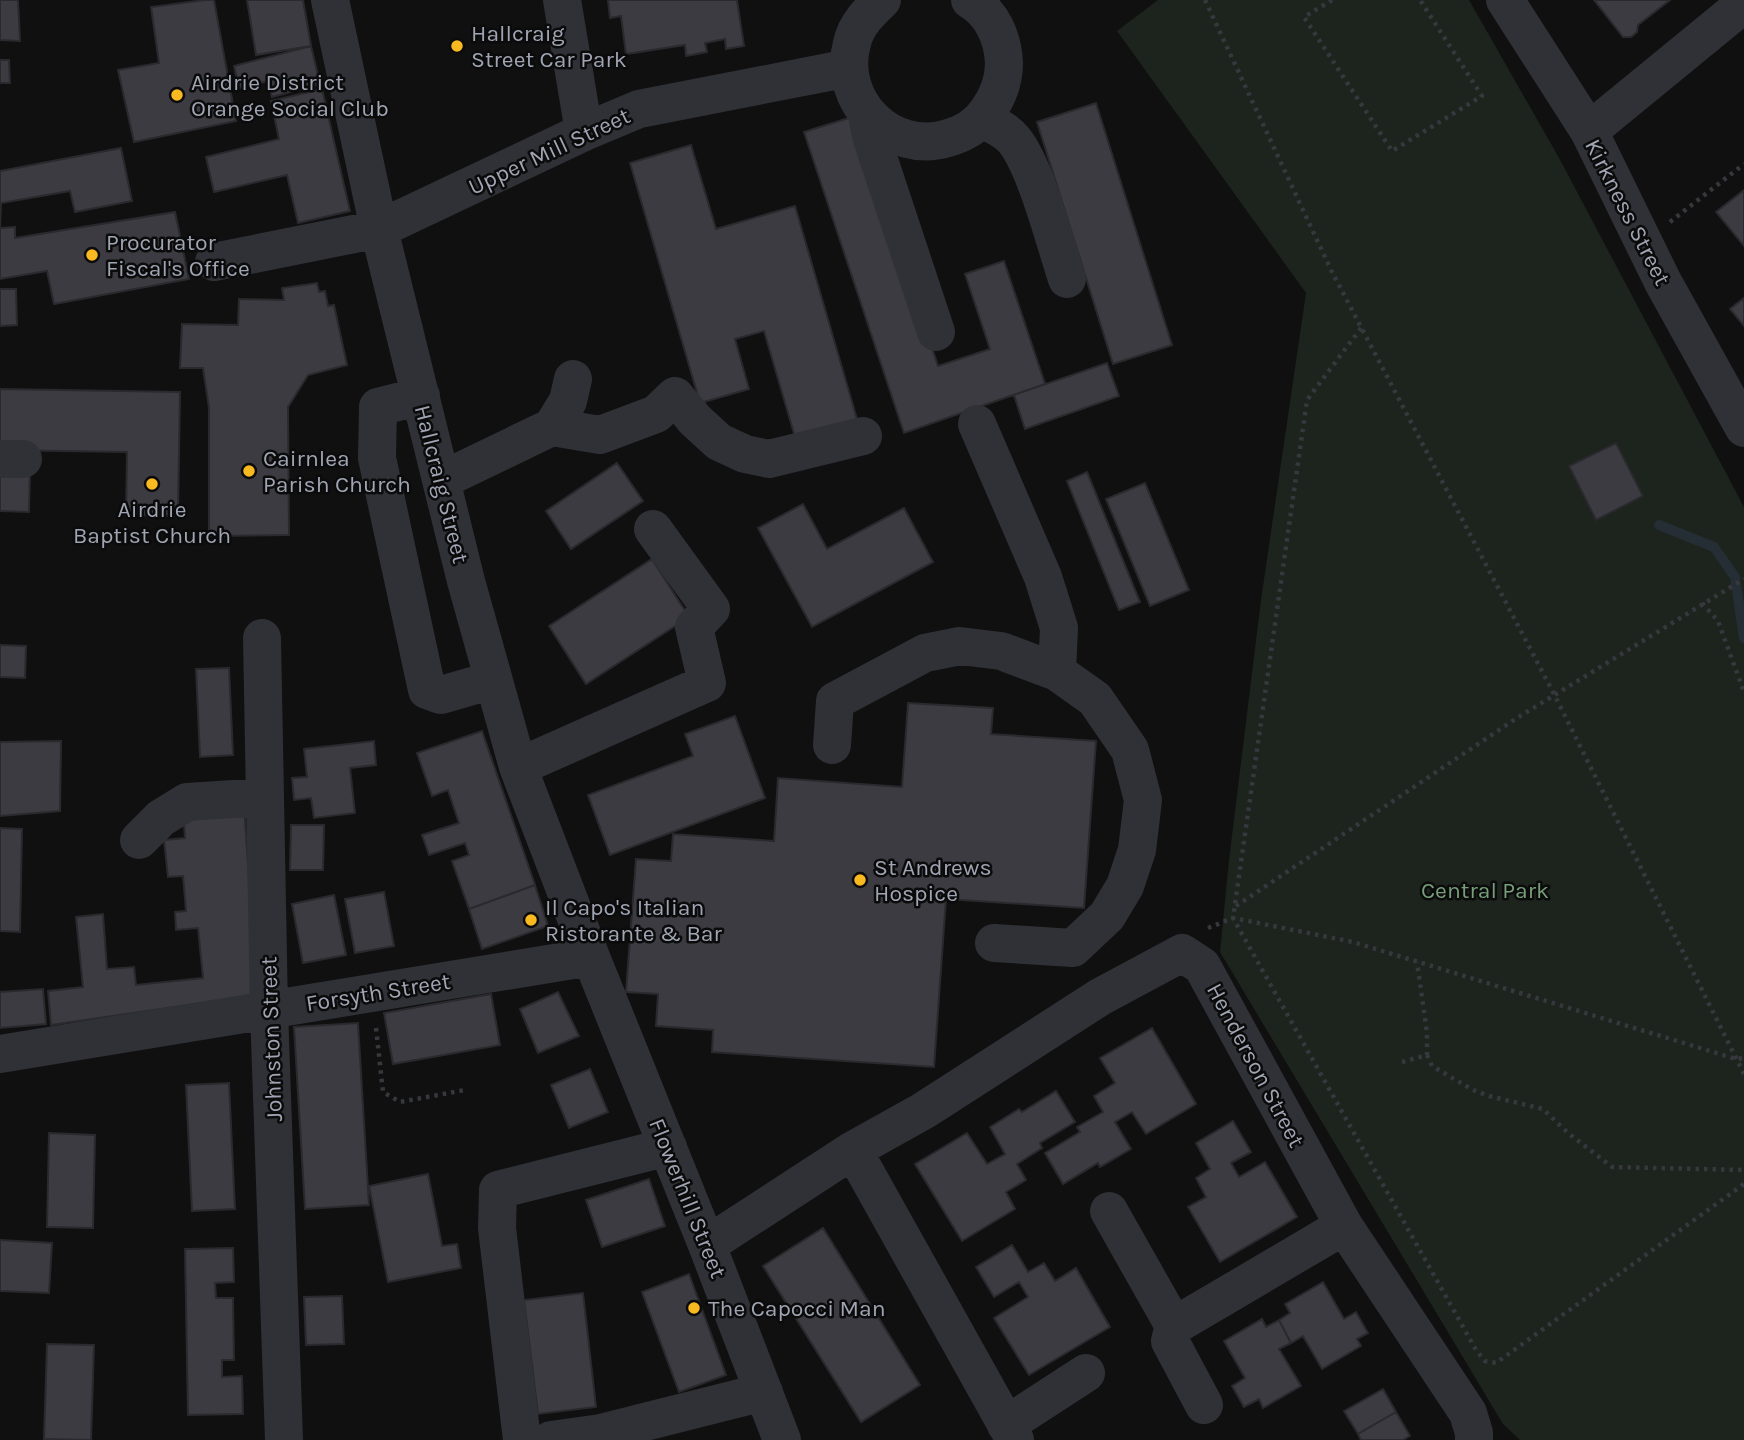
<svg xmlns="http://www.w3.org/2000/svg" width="1744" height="1440" viewBox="0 0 1744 1440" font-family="Karla,sans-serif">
	<rect width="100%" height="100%" fill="#101011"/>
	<path fill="#1c241d" d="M 1158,0 L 1469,0 L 1558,156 L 1744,507 L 1744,1440 L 1520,1440 L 1503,1424 L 1220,952 L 1229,860 L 1261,600 L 1306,293 L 1117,31 Z"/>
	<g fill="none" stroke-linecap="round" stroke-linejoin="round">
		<path stroke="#262e35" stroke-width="10" d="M 1659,525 L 1714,547 L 1735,577 L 1744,638"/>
	</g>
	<path fill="#3b3b41" stroke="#2a292d" stroke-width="2" d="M 0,0 L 18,0 L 20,41 L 0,40 Z
		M 205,0 L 214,0 L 236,121 L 134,142 L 118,70 L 159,63 L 151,7 Z
		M 247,0 L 303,0 L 311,46 L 256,55 Z
		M 608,0 L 737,0 L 744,46 L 726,49 L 725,39 L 705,43 L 707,52 L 686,56 L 685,45 L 626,54 L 621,16 L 610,18 Z
		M 1594,0 L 1670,0 L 1638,25 L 1637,32 L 1631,37 L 1623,37 Z
		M 311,46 L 320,84 L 272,97 L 268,81 L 239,88 L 234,66 Z
		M 0,60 L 9,60 L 10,83 L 0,83 Z
		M 322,89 L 350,211 L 298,223 L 287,175 L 214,192 L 206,157 L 279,139 L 271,101 Z
		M 1096,103 L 1172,345 L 1113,364 L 1037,122 Z
		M 855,116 L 938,366 L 990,349 L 965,274 L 1004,261 L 1045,384 L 904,433 L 804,132 Z
		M 691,145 L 716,229 L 795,206 L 857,419 L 795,437 L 764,331 L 735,339 L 749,389 L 700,403 L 630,163 Z
		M 121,148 L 132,201 L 75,212 L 70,191 L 1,203 L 0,228 L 0,171 Z
		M 1744,190 L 1744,246 L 1716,212 Z
		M 175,212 L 189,279 L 54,304 L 47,271 L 0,279 L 0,228 L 15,227 L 15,238 Z
		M 317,283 L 319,292 L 325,291 L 328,306 L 334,305 L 347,365 L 308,375 L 288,407 L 289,535 L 209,536 L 209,408 L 203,368 L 180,368 L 182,324 L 238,325 L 239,299 L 284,300 L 282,288 Z
		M 0,289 L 16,289 L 17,325 L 0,326 Z
		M 1744,298 L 1744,326 L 1730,309 Z
		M 1107,363 L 1119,396 L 1025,429 L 1014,395 Z
		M 0,389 L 180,392 L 178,516 L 126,515 L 127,452 L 0,450 Z
		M 1616,443 L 1643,496 L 1596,520 L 1569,466 Z
		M 617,463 L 643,501 L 571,549 L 546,511 Z
		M 0,470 L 30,471 L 29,512 L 0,511 Z
		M 1087,472 L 1140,602 L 1119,610 L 1067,481 Z
		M 1145,483 L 1189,590 L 1150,606 L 1106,499 Z
		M 803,504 L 827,549 L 904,508 L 933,562 L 812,627 L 758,528 Z
		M 652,559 L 689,617 L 586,684 L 549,626 Z
		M 0,645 L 26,646 L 25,678 L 0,677 Z
		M 229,668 L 233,755 L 200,757 L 196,669 Z
		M 908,703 L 993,708 L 991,734 L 1096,741 L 1084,908 L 946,899 L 934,1067 L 712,1052 L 713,1030 L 656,1026 L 658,994 L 626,992 L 636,859 L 671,861 L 673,834 L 774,841 L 778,778 L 902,787 Z
		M 735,716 L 765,798 L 610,855 L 588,795 L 693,756 L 685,734 Z
		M 482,731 L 535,885 L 469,909 L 452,861 L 469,855 L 465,843 L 429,855 L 422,835 L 459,823 L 448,790 L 432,796 L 417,753 Z
		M 61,741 L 60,811 L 0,816 L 0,742 Z
		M 374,741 L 376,765 L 350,768 L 355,813 L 314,818 L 311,798 L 294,800 L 292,778 L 307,777 L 304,749 Z
		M 244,805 L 257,995 L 51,1025 L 48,991 L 83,987 L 76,917 L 103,914 L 107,969 L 134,967 L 136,985 L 203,978 L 198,928 L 176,930 L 175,912 L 186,911 L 183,876 L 168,877 L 164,840 L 185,838 L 183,811 Z
		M 291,825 L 324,825 L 323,870 L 290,870 Z
		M 0,828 L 22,829 L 20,932 L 0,931 Z
		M 535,885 L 548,926 L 482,949 L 469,909 Z
		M 384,892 L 394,946 L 355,953 L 345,899 Z
		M 334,895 L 346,955 L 303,963 L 292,904 Z
		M 43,989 L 46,1024 L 0,1028 L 0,992 Z
		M 558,992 L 579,1036 L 538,1053 L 520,1009 Z
		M 491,994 L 500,1045 L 393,1064 L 384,1013 Z
		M 358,1023 L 369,1205 L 305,1209 L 294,1027 Z
		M 1152,1028 L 1196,1104 L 1146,1134 L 1132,1112 L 1115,1122 L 1131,1149 L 1100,1167 L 1098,1163 L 1063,1184 L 1045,1153 L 1080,1132 L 1077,1127 L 1103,1112 L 1094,1096 L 1115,1083 L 1100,1058 Z
		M 590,1069 L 608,1112 L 569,1128 L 551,1085 Z
		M 229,1083 L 235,1209 L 192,1211 L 186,1085 Z
		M 1056,1091 L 1075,1122 L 1040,1143 L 1042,1148 L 1017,1164 L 1026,1180 L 1006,1192 L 1015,1209 L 962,1241 L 915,1164 L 967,1133 L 987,1164 L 1005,1154 L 990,1127 L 1019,1109 L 1022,1112 Z
		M 1233,1121 L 1251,1152 L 1231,1163 L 1239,1177 L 1265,1162 L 1297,1217 L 1220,1262 L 1188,1207 L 1206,1197 L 1196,1178 L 1210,1169 L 1196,1143 Z
		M 49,1133 L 95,1135 L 93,1228 L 47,1227 Z
		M 428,1174 L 442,1246 L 457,1244 L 461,1268 L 388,1282 L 369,1186 Z
		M 649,1179 L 665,1226 L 602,1247 L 586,1200 Z
		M 823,1228 L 920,1385 L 861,1422 L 763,1266 Z
		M 0,1240 L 52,1243 L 49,1293 L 0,1291 Z
		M 1012,1245 L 1028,1272 L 1044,1263 L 1055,1281 L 1076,1268 L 1110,1327 L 1029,1375 L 994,1318 L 1028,1297 L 1019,1282 L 994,1297 L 976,1267 Z
		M 233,1248 L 234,1282 L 215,1283 L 216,1298 L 233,1298 L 234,1360 L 222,1360 L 222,1377 L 242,1376 L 243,1414 L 188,1415 L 185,1249 Z
		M 689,1274 L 726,1375 L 679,1392 L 642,1292 Z
		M 1323,1282 L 1344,1319 L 1356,1312 L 1368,1333 L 1357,1339 L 1361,1346 L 1322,1369 L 1303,1336 L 1291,1343 L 1279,1320 L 1290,1313 L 1285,1304 Z
		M 583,1293 L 596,1407 L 538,1414 L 524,1300 Z
		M 342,1296 L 344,1344 L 306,1345 L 304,1297 Z
		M 1262,1319 L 1266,1327 L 1279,1320 L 1291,1343 L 1279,1349 L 1301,1386 L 1263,1408 L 1259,1399 L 1244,1407 L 1232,1386 L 1245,1378 L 1224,1341 Z
		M 47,1344 L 94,1345 L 91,1440 L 44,1439 Z
		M 1383,1389 L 1396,1412 L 1358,1434 L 1344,1411 Z
		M 1396,1412 L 1410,1436 L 1403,1440 L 1361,1440 L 1358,1434 Z"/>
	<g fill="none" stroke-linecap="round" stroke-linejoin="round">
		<path stroke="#36383d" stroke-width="4.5" stroke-dasharray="3.5 5" stroke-linecap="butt" d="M 1205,0 L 1331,270 L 1554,694 L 1744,1074
			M 1332,0 L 1304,17 L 1392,151 L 1482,96 L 1420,0
			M 1670,222 L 1744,164
			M 1361,328 L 1307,400 L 1233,918 L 1476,1350 L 1485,1361 L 1496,1363 L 1744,1184
			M 1702,603 L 1718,621 L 1744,692
			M 1236,906 L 1517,718 L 1744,579
			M 1208,928 L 1233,918 L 1353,942 L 1736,1059 L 1744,1058
			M 376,1028 L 383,1092 L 400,1102 L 465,1090
			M 1427,1055 L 1432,1066 L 1473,1090 L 1489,1096 L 1543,1109 L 1568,1133 L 1612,1167 L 1744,1170
			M 1402,1062 L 1427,1055 L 1427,1033 L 1417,962"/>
		<path stroke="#303136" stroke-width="38" d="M 330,0 L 379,229 L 466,581 L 518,767 L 591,957 L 707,1245 L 782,1440
			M 562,0 L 584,132
			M 882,0 C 869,12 856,25 852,43 C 836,101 891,156 948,138 C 963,134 978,125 987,112 C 998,97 1004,82 1004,63 C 1003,38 992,13 970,0
			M 1505,0 L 1589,131 L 1663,282 L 1744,428
			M 867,115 L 871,136 L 936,332
			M 982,120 C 994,125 1006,130 1014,140 C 1036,167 1055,243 1067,279
			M 1589,131 L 1744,4
			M 214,262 L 379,229 L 584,132 L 639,109 L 849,68
			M 421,396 L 378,407 L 377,458 L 427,690 L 441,695 L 493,680
			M 977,424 L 1043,577 L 1059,628 L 1057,672
			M 552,427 L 600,435 L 656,414 L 675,396 L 695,420 L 719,442 L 745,454 L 769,459 L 863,436
			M 0,459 L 23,459
			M 442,480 L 552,427 L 568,401 L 573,379
			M 262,638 L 269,1010 L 284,1440
			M 832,745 L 835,701 L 925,653 L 960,646 L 1001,651 L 1057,672 L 1095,699 L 1130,750 L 1143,800 L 1137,850 L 1125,886 L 1107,916 L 1073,948 L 994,943
			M 518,767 L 707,683 L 694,627 L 711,609 L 653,529
			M 139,840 L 161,818 L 187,802 L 265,797
			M 0,1054 L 591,957
			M 853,1150 L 1015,1440
			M 1109,1211 L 1174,1326 L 1170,1341 L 1204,1405
			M 707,1245 L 853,1150 L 923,1111 L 1100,997 L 1182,953 L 1202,966 L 1344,1226 L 1468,1413 L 1474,1433 L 1474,1440
			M 1174,1326 L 1344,1226
			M 1006,1425 L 1086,1373
			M 522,1440 L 497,1228 L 498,1190 L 668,1147
			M 551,1440 L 601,1433 L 764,1392"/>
	</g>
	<g fill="#f9b920" stroke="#0b0b0c" stroke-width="2.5">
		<circle cx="457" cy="46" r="7"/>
		<circle cx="177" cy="95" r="7"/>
		<circle cx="92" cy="255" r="7"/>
		<circle cx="249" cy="471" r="7"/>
		<circle cx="152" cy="484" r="7"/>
		<circle cx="860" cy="880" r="7"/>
		<circle cx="531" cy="920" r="7"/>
		<circle cx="694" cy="1308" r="7"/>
	</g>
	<g text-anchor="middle" stroke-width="5" stroke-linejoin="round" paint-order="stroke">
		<g font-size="23" fill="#a0a5b3" stroke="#0b0b0c" text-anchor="start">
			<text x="471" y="41">Hallcraig<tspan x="471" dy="26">Street Car Park</tspan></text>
			<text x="191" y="90">Airdrie District<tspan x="191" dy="26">Orange Social Club</tspan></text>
			<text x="106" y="250">Procurator<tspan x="106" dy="26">Fiscal's Office</tspan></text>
			<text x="263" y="466">Cairnlea<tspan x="263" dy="26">Parish Church</tspan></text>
			<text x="152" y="517" text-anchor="middle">Airdrie<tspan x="152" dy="26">Baptist Church</tspan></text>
			<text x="874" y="875">St Andrews<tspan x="874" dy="26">Hospice</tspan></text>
			<text x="545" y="915">Il Capo's Italian<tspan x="545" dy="26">Ristorante &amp; Bar</tspan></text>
			<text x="708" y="1316">The Capocci Man</text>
		</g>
		<g font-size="23" fill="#a0a5b3" stroke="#0b0b0c">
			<text transform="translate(549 151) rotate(-25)" y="8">Upper Mill Street</text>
			<text transform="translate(1628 212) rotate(63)" y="8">Kirkness Street</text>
			<text transform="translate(442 484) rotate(76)" y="8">Hallcraig Street</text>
			<text transform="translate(378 992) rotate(-9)" y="8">Forsyth Street</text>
			<text transform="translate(271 1039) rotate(-92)" y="8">Johnston Street</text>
			<text transform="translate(1256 1065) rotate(62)" y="8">Henderson Street</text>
			<text transform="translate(688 1198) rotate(68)" y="8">Flowerhill Street</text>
		</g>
		<g font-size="23" fill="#769f7a" stroke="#0b0b0c">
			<text x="1485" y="898">Central Park</text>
		</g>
	</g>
</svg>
